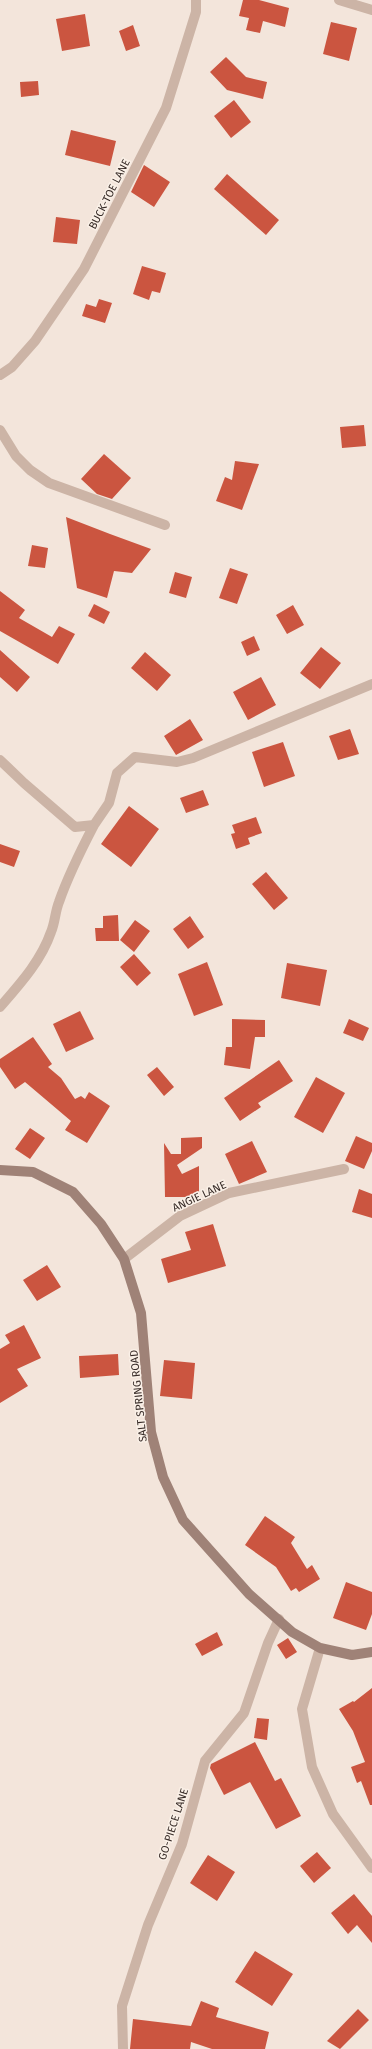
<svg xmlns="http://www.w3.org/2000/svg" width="372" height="2049" viewBox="0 0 372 2049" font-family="'Fira Sans',sans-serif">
	<rect width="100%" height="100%" fill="#f3e5db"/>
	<path fill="#cb5540" d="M 243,0 L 259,0 L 289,8 L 285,27 L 263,21 L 260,33 L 246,30 L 249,18 L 239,16 Z
		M 85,14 L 90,46 L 62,51 L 56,19 Z
		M 331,22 L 357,28 L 349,61 L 323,54 Z
		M 133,25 L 140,46 L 126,51 L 119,31 Z
		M 226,57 L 246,77 L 267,82 L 263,99 L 227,90 L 210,72 Z
		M 38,81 L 39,95 L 21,97 L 20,82 Z
		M 234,100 L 251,122 L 231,138 L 214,116 Z
		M 71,130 L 116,141 L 110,166 L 65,155 Z
		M 144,165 L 170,182 L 154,207 L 131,192 Z
		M 227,174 L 279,220 L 266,235 L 214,189 Z
		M 56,217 L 80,220 L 77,244 L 53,242 Z
		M 142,266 L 166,273 L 160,293 L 152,291 L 149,300 L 133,294 Z
		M 99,299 L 112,303 L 105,323 L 82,316 L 86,304 L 96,307 Z
		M 364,425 L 366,446 L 342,448 L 340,427 Z
		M 104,454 L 131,478 L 112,499 L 97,494 L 81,479 Z
		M 235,461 L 259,464 L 242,510 L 216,501 L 225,477 L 232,480 Z
		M 66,517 L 110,534 L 151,549 L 132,573 L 114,571 L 107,598 L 77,588 Z
		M 32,545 L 48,548 L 45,568 L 28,566 Z
		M 230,568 L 248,574 L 237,604 L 219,598 Z
		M 175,572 L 192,577 L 186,598 L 169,593 Z
		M 0,591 L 25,610 L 19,618 L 52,637 L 59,626 L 75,634 L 58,664 L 0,631 Z
		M 94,604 L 110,612 L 104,624 L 88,616 Z
		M 293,605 L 304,625 L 287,634 L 276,615 Z
		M 254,636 L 260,650 L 247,656 L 241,642 Z
		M 321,647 L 341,663 L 320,689 L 300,673 Z
		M 0,650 L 30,677 L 17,692 L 0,677 Z
		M 145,652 L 171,675 L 157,691 L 131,668 Z
		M 261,677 L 276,705 L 248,720 L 233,692 Z
		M 190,719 L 203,740 L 176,755 L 164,736 Z
		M 350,729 L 359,754 L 338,760 L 329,736 Z
		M 283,742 L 295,776 L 264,787 L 252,752 Z
		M 203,790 L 209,805 L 186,813 L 180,798 Z
		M 129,806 L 159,829 L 131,867 L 101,844 Z
		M 256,817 L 262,833 L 248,838 L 250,844 L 236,849 L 231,834 L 235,833 L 232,825 Z
		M 0,844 L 20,851 L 14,867 L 0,862 Z
		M 266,872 L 288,898 L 274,910 L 252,884 Z
		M 118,915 L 119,941 L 96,941 L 95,928 L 103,928 L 103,916 Z
		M 190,916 L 204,937 L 188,949 L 173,929 Z
		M 135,920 L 150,931 L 134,952 L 120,940 Z
		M 134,954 L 151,973 L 137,986 L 120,967 Z
		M 207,962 L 223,1005 L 194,1016 L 178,974 Z
		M 287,963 L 327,970 L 320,1006 L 281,998 Z
		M 80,1011 L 94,1039 L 66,1052 L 53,1024 Z
		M 232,1019 L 265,1020 L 265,1037 L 255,1037 L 250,1069 L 224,1065 L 226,1047 L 232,1047 Z
		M 349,1019 L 369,1028 L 363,1041 L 343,1033 Z
		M 33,1037 L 52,1064 L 48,1067 L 61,1078 L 75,1099 L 81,1096 L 85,1099 L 89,1092 L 110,1106 L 87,1143 L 65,1130 L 71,1121 L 25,1082 L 15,1089 L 0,1067 L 0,1059 Z
		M 279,1060 L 293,1081 L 258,1103 L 261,1107 L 240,1121 L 224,1098 Z
		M 157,1067 L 174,1087 L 164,1096 L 147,1075 Z
		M 316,1077 L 345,1093 L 323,1133 L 294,1117 Z
		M 30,1128 L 45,1138 L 30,1159 L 15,1149 Z
		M 356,1136 L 372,1143 L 372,1151 L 364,1169 L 345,1161 Z
		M 202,1137 L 202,1148 L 177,1165 L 182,1174 L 199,1166 L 199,1197 L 165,1197 L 164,1143 L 171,1154 L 181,1154 L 181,1138 Z
		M 252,1141 L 267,1172 L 239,1184 L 225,1154 Z
		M 359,1189 L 372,1194 L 372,1218 L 352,1212 Z
		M 213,1224 L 226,1266 L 168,1283 L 161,1259 L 191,1250 L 185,1232 Z
		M 47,1265 L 61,1287 L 37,1301 L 23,1280 Z
		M 24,1325 L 41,1358 L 17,1369 L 28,1386 L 0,1403 L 0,1349 L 10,1343 L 5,1335 Z
		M 118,1354 L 119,1375 L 80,1378 L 79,1356 Z
		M 164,1360 L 195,1363 L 192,1399 L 160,1396 Z
		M 265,1516 L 295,1537 L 291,1543 L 307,1569 L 312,1565 L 320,1579 L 299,1592 L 296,1588 L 291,1591 L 276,1567 L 245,1545 Z
		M 346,1582 L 372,1592 L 372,1614 L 366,1630 L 333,1618 Z
		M 217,1632 L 223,1645 L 202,1656 L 195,1644 Z
		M 288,1638 L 297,1652 L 286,1659 L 277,1645 Z
		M 372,1688 L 372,1805 L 370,1805 L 361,1781 L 357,1783 L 351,1767 L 365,1762 L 353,1731 L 339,1709 L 353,1701 L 354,1702 Z
		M 257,1718 L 269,1719 L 267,1740 L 254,1738 Z
		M 255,1742 L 275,1781 L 281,1778 L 301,1816 L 276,1829 L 250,1782 L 224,1795 L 210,1768 L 211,1764 Z
		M 317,1852 L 331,1868 L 314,1883 L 300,1866 Z
		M 208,1855 L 235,1872 L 217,1901 L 190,1883 Z
		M 354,1894 L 372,1916 L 372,1943 L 357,1925 L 348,1934 L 331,1913 Z
		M 255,1951 L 293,1974 L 272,2006 L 235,1982 Z
		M 201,2001 L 219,2008 L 216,2017 L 269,2032 L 265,2049 L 212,2049 L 191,2042 L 190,2049 L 130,2049 L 133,2019 L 191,2026 Z
		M 358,2009 L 369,2020 L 340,2049 L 327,2041 Z"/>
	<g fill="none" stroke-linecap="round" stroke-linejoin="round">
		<path stroke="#ccb4a6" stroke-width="10" d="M 339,0 L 372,10
			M 0,375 L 12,367 L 35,341 L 84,269 L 166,108 L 196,12 L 196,0
			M 0,430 L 16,456 L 30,470 L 49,483 L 165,525
			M 0,760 L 24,783 L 75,827 L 94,825 L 109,803 L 117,773 L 135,757 L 177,762 L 193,758 L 372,684
			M 0,1007 C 20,984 41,961 51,932 C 55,923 55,912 59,902 C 68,876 81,850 94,825
			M 124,1259 L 180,1216 L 229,1193 L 344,1169
			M 320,1648 L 302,1709 L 312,1767 L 333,1814 L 372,1868
			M 123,2049 L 122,2006 L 148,1925 L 182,1844 L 205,1761 L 244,1713 L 268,1643 L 279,1619"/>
		<path stroke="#9f8277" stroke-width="10" d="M 0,1170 L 33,1172 L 73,1192 L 101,1224 L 124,1259 L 141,1313 L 151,1432 L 163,1477 L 183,1520 L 249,1594 L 292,1632 L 320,1648 L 352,1655 L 372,1652"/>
	</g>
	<g text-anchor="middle" stroke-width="3" stroke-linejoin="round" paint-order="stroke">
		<g font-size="11" fill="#372b27" stroke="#faf0e7">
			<text transform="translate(109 194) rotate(-63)" y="4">BUCK-TOE LANE</text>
			<text transform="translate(199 1196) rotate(-25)" y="4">ANGIE LANE</text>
			<text transform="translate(138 1396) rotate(-96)" y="4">SALT SPRING ROAD</text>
			<text transform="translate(173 1824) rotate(-72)" y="4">GO-PIECE LANE</text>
		</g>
	</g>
</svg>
